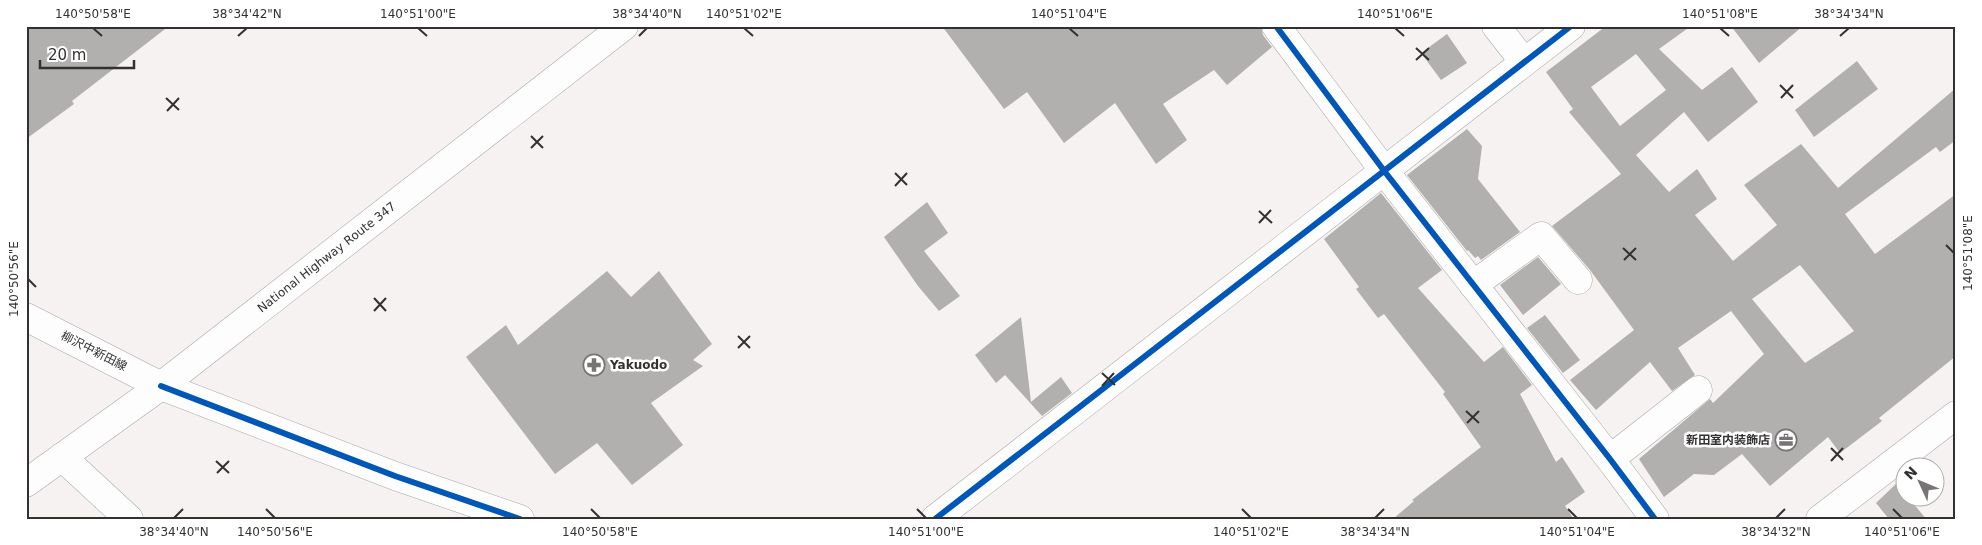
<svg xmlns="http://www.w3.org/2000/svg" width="1982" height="545" viewBox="0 0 1982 545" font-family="'DejaVu Sans','Noto Sans JP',sans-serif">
	<rect width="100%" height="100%" fill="#f6f2f2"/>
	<path fill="#b2afaf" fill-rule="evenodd" d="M 26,26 L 169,26 L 72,101 L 74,104 L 26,139 Z
		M 942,26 L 1261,26 L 1263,35 L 1272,47 L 1227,85 L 1214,70 L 1163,104 L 1187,140 L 1156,164 L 1115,103 L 1064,143 L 1027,92 L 1004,109 Z
		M 1606,26 L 1691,26 L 1659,49 L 1702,90 L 1732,67 L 1758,102 L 1708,142 L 1684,112 L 1636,155 L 1669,192 L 1697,169 L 1717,199 L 1695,215 L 1733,261 L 1777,225 L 1744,185 L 1801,144 L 1838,188 L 1956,88 L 1956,140 L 1940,152 L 1936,147 L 1845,214 L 1875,254 L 1956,194 L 1956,356 L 1879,418 L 1882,421 L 1840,453 L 1828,437 L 1770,486 L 1742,454 L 1714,475 L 1694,474 L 1664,497 L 1639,459 L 1710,399 L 1713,403 L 1764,354 L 1731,311 L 1678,348 L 1695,375 L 1672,391 L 1650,362 L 1596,410 L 1570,380 L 1634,330 L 1590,270 L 1552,226 L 1621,174 L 1569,112 L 1573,109 L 1546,72 ZM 1636,54 L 1666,90 L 1620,126 L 1591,87 ZM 1800,265 L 1854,331 L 1805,363 L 1752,299 Z
		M 1731,26 L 1803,26 L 1759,63 Z
		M 1447,34 L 1467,63 L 1441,80 L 1421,53 Z
		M 1857,61 L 1878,89 L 1814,137 L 1795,110 Z
		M 1467,129 L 1482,146 L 1478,179 L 1520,232 L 1481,260 L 1478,256 L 1475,258 L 1468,250 L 1467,251 L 1407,175 Z
		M 1381,193 L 1442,270 L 1418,288 L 1484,362 L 1503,347 L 1532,385 L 1520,394 L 1556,462 L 1562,457 L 1585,492 L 1565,506 L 1574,519 L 1393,519 L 1414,501 L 1412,500 L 1481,447 L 1443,394 L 1445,392 L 1384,314 L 1378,318 L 1356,289 L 1359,287 L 1324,239 Z
		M 927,202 L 948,233 L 924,251 L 960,296 L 939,311 L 918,286 L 884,237 Z
		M 1538,257 L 1561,284 L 1523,315 L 1500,285 Z
		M 607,271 L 631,297 L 659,271 L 712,344 L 693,360 L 703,366 L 651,403 L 683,445 L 632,485 L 597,443 L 555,474 L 466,357 L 506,325 L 518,345 Z
		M 1545,315 L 1580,360 L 1563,373 L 1527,328 Z
		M 1021,317 L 1031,402 L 1061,377 L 1072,393 L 1042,416 L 1005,375 L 996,383 L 975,355 Z
		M 1897,483 L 1904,492 L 1904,498 L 1909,498 L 1926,519 L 1889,519 L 1876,503 Z"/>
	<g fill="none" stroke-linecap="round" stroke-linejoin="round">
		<g stroke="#aba7a8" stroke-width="29">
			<path id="street" d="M 1276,26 L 1385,172 L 1610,459 L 1655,519
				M 1496,26 L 1524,62
				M 1473,285 L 1541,236 L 1578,280
				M 62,457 L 129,519
				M 1610,459 L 1698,390
				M 935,519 L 1571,26
				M 1820,519 L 1956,415"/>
		</g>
		<g stroke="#aba7a8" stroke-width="29">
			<path id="secondary" d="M 26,317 L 161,386 L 395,476 L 520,519"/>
		</g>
		<g stroke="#aba7a8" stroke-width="29">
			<g id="highway">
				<path id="s1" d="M 26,483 L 161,386 L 624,26"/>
			</g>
		</g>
		<use href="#street" stroke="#fefdfd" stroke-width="28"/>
		<use href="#secondary" stroke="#fefdfd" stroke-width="28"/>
		<use href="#highway" stroke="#fefdfd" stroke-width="28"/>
		<g stroke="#fff" stroke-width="9">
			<path id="cycleway" d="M 1276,26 L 1385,172 L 1610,459 L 1655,519
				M 161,386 L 395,476 L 520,519
				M 935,519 L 1571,26"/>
		</g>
		<use href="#cycleway" stroke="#0057b8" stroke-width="6"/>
	</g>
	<path fill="none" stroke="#333030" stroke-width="2" d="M 93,28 L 102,36M 418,28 L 427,36M 744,28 L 753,36M 1069,28 L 1078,36M 1395,28 L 1404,36M 1720,28 L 1729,36M 238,36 L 247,28M 639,36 L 647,28M 1840,36 L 1849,28M 1416,48 L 1429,60M 1416,60 L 1429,48M 1780,85 L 1793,98M 166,98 L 179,110M 1781,98 L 1793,85M 167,111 L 179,98M 531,136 L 543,148M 531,148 L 543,136M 895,173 L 907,185M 895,186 L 907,173M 1259,211 L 1272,223M 1259,223 L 1271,210M 1946,245 L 1954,253M 1623,248 L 1636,260M 1624,260 L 1636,248M 28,279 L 36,287M 374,298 L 386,311M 374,311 L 386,298M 738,336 L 750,348M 738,348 L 750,336M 1102,373 L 1115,385M 1102,386 L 1114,373M 1466,411 L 1479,423M 1467,423 L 1479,411M 1831,448 L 1843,460M 216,461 L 229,473M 1831,461 L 1843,448M 217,473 L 229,461M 266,509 L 275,518M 591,509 L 600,518M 917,509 L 926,518M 1242,509 L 1251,518M 1568,509 L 1577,518M 1893,509 L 1902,518M 174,518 L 183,509M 1375,518 L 1384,509M 1776,518 L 1785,509"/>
	<defs>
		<g id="pharmacy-ring" transform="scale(1.125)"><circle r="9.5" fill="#fff" stroke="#777474" stroke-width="1.5"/><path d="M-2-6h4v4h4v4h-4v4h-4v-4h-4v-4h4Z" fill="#777474"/></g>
		<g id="office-ring" transform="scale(1.125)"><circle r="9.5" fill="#fff" stroke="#777474" stroke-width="1.5"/><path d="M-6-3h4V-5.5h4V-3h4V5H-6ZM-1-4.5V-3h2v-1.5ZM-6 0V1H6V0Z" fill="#777474"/></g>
	</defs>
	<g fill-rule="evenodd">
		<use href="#pharmacy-ring" x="594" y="365"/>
		<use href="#office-ring" x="1786" y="440"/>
	</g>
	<g text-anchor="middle" stroke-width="5" stroke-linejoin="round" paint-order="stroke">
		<g font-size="12" fill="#333030" stroke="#fff">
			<text dy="4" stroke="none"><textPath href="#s1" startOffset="376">National Highway Route 347</textPath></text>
			<text transform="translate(94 351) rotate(27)" y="4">柳沢中新田線</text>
		</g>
		<g font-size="12" font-weight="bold" fill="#333030" stroke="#fff" text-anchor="start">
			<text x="610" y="369">Yakuodo</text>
			<text x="1770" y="444" text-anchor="end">新田室内装飾店</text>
		</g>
	</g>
	<rect width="1982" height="545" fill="none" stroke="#ffffff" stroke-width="55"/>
	<g transform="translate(1920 482) rotate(314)"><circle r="24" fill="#ffffff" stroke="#adacac"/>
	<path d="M0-4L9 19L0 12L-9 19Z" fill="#777474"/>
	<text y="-8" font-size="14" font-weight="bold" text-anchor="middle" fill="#333030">N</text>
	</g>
	<path d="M40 60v8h94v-8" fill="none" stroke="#333030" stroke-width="2.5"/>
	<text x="48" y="60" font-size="15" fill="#333030" stroke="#ffffff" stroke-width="4" paint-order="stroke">20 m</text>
	<rect x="28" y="28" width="1926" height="490" fill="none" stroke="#333030" stroke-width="2"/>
	<g font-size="12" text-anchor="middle" fill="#333030">
		<text x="93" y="18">140°50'58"E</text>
		<text x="247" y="18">38°34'42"N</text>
		<text x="418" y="18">140°51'00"E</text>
		<text x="647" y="18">38°34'40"N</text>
		<text x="744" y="18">140°51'02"E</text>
		<text x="1069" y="18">140°51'04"E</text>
		<text x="1395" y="18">140°51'06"E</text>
		<text x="1720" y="18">140°51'08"E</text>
		<text x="1849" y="18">38°34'34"N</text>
		<text transform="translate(1968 253) rotate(-90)" y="4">140°51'08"E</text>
		<text transform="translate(14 279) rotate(-90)" y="4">140°50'56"E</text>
		<text x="174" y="536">38°34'40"N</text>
		<text x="275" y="536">140°50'56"E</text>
		<text x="600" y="536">140°50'58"E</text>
		<text x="926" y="536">140°51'00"E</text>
		<text x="1251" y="536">140°51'02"E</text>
		<text x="1375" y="536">38°34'34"N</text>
		<text x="1577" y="536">140°51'04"E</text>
		<text x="1776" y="536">38°34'32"N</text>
		<text x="1902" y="536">140°51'06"E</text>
	</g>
</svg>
